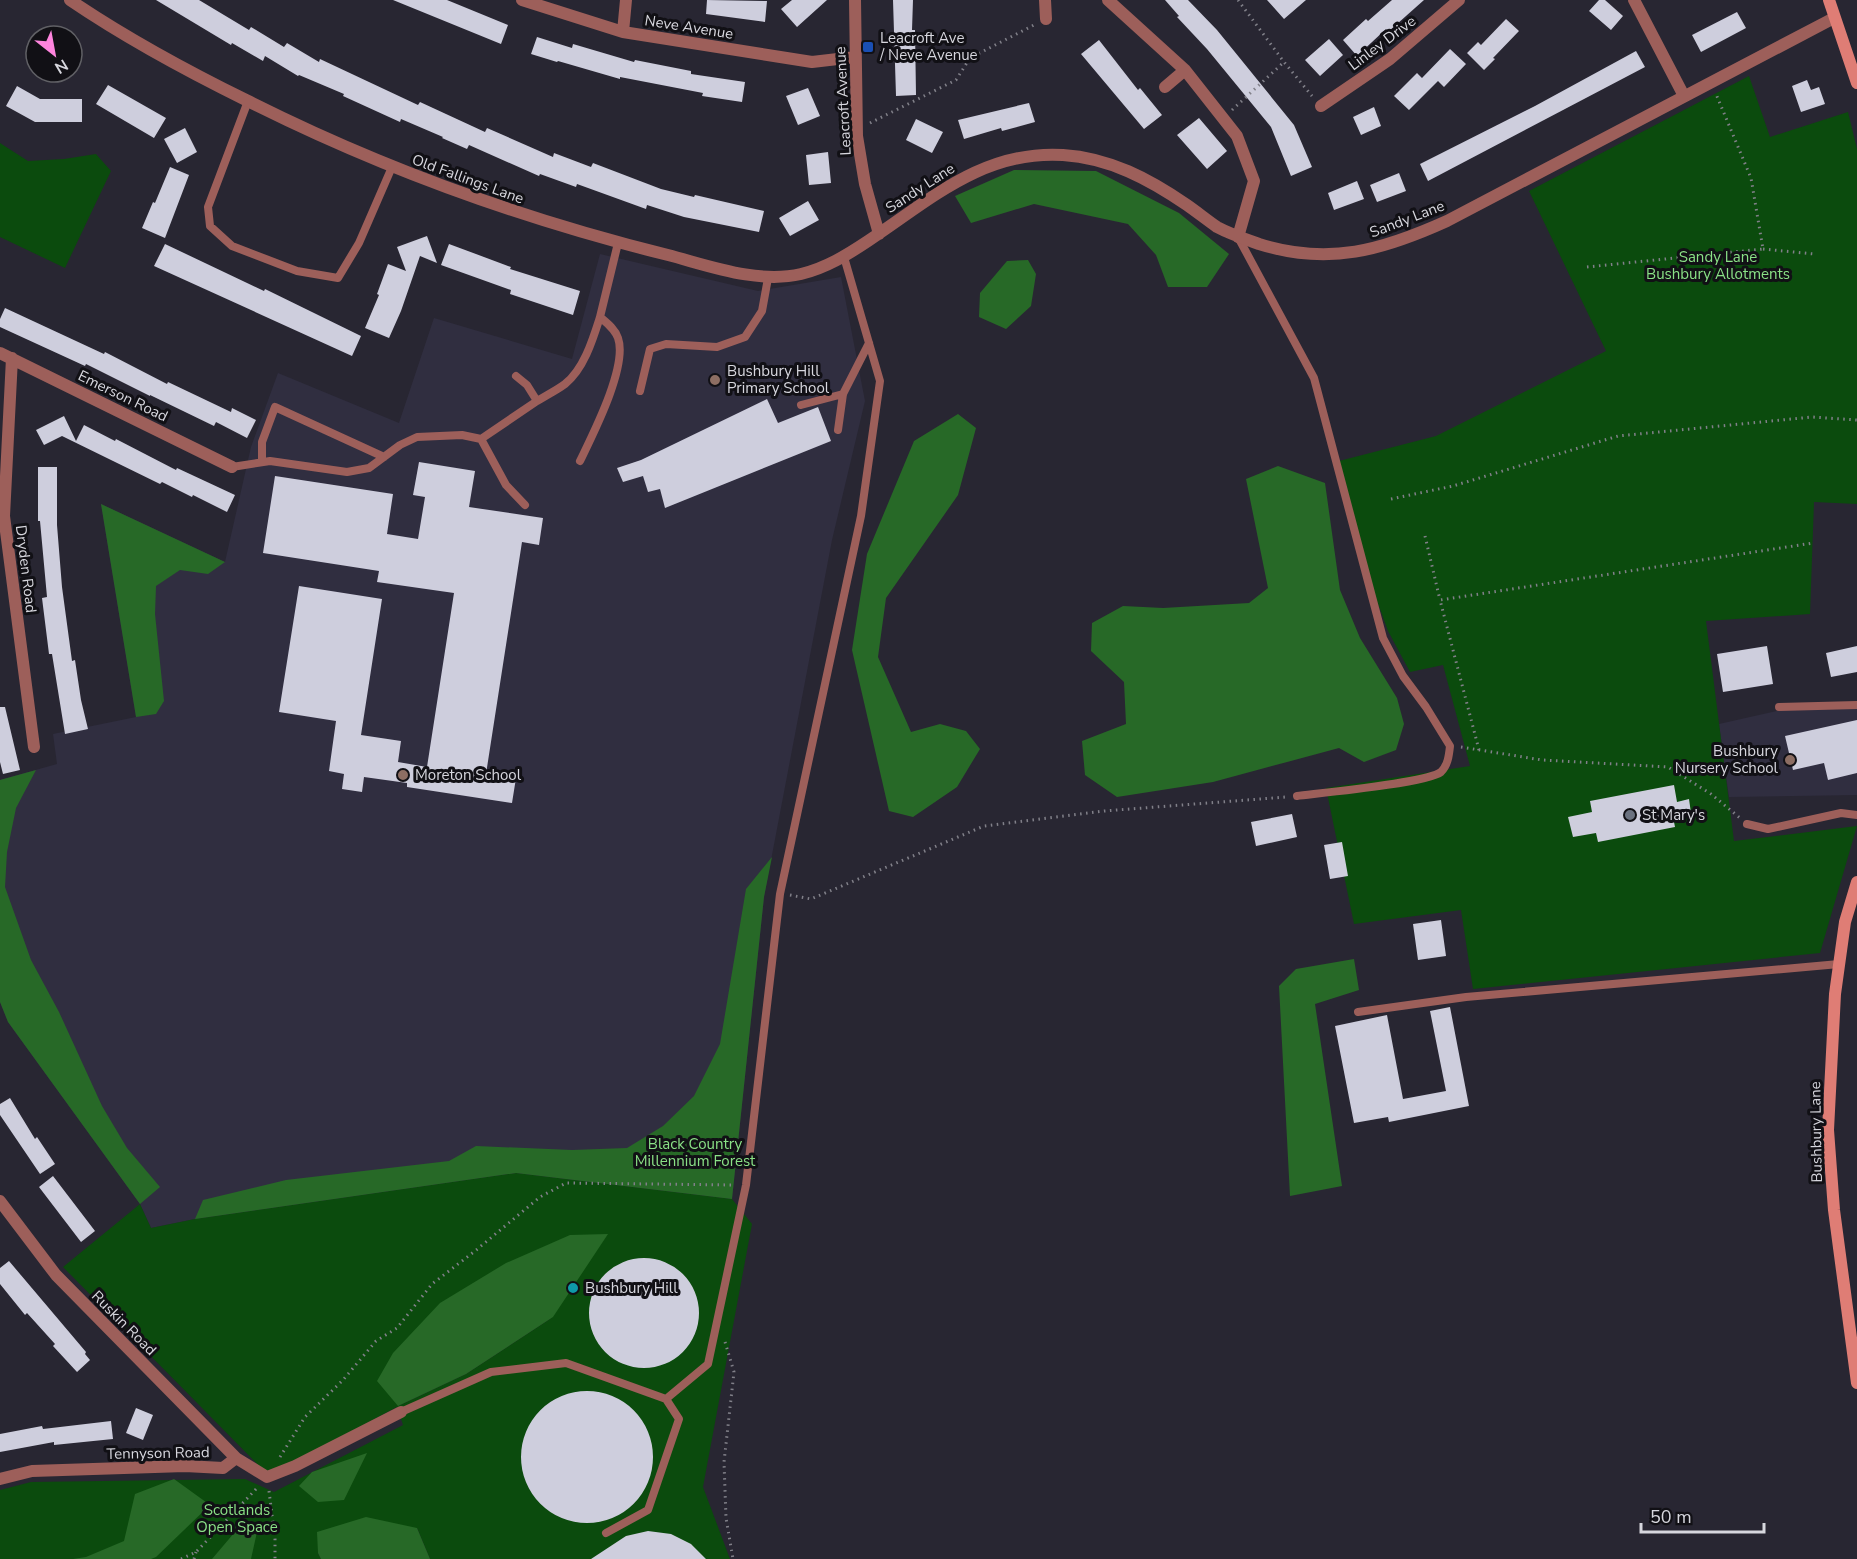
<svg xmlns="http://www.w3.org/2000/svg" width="1857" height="1559" viewBox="0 0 1857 1559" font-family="'Nunito Sans',sans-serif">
	<rect width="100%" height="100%" fill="#282632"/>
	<path fill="#302e40" d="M 600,254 L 758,291 L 841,277 L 865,401 L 832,540 L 764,897 L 732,1199 L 516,1173 L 195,1219 L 151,1228 L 140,1204 L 8,1022 L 0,1002 L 0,780 L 57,764 L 53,734 L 136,717 L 101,504 L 225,562 L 251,447 L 278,373 L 399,423 L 434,318 L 572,359 Z
		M 1785,709 L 1857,709 L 1857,795 L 1729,797 L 1719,724 Z"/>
	<path fill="#0b4b0d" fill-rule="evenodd" d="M 1749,76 L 1770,137 L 1848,112 L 1857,149 L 1857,504 L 1814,502 L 1810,614 L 1706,621 L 1734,841 L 1857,826 L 1820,953 L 1473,989 L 1461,910 L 1354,924 L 1326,788 L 1470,766 L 1443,665 L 1410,672 L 1388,631 L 1372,587 L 1339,461 L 1436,436 L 1606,351 L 1529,191 Z
		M 0,143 L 28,161 L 64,159 L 96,154 L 111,171 L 65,268 L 0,237 Z
		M 516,1173 L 732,1199 L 752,1224 L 703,1487 L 730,1559 L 430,1559 L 417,1528 L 318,1553 L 321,1559 L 0,1559 L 0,1490 L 31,1482 L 245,1479 L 274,1492 L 403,1425 L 397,1407 L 296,1461 L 266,1473 L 63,1267 L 140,1204 L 151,1228 L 195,1219 ZM 553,1317 L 466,1374 L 398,1406 Z"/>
	<path fill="#276927" d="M 1014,170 L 1096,171 L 1179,213 L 1229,254 L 1207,287 L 1168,287 L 1156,255 L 1128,224 L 1034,204 L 971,223 L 955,196 Z
		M 1028,260 L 1036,274 L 1031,306 L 1006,329 L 979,317 L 980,293 L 1007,261 Z
		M 958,414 L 976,428 L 958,495 L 886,598 L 878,657 L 911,732 L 940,724 L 966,731 L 980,749 L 957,787 L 913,817 L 889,811 L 852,650 L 867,554 L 914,441 Z
		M 1278,466 L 1325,483 L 1340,590 L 1360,638 L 1397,698 L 1404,724 L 1396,750 L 1364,762 L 1339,748 L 1213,782 L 1117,797 L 1085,775 L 1082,741 L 1126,724 L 1124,682 L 1091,651 L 1092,623 L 1123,606 L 1163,608 L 1249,603 L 1268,588 L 1246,479 Z
		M 101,504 L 225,562 L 208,574 L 180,570 L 156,586 L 155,614 L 164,701 L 156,714 L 136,717 Z
		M 36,770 L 16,808 L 7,852 L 5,887 L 31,960 L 59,1012 L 102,1106 L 127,1148 L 160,1187 L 140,1204 L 8,1022 L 0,1002 L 0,780 Z
		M 772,857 L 764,897 L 732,1199 L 516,1173 L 195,1219 L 203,1200 L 286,1180 L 449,1161 L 476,1146 L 572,1150 L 627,1148 L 663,1126 L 694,1096 L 720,1044 L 746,889 Z
		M 1354,959 L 1359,990 L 1315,1004 L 1342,1186 L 1290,1196 L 1279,986 L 1296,969 Z
		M 608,1234 L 553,1317 L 466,1374 L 398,1406 L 377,1381 L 393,1353 L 440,1303 L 506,1263 L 570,1235 Z
		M 367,1453 L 344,1500 L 318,1502 L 299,1486 L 312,1472 Z
		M 174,1479 L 210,1505 L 156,1557 L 151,1559 L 73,1559 L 86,1557 L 124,1541 L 135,1494 Z
		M 366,1517 L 417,1528 L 430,1559 L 321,1559 L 318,1553 L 317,1532 Z
		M 240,1526 L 257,1532 L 251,1559 L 212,1559 Z"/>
	<path fill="#cecedd" d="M 156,0 L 199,0 L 249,30 L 251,27 L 284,47 L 287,43 L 319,62 L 320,59 L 418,105 L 420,102 L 485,132 L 487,128 L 553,157 L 554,153 L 591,167 L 593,163 L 661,189 L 694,197 L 695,195 L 764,211 L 759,232 L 684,217 L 647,205 L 646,209 L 577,184 L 576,187 L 540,174 L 539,176 L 469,145 L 467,149 L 442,138 L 443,137 L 401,119 L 400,122 L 343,96 L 344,94 L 299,75 L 298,76 L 265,56 L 263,61 L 232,43 L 231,45 Z
		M 393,0 L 447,0 L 508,25 L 501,44 Z
		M 707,0 L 767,1 L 765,22 L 706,14 Z
		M 792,0 L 827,0 L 797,27 L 781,9 Z
		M 893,0 L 913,0 L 912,30 L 915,30 L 916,95 L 896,96 Z
		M 1165,0 L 1188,0 L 1217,30 L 1294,125 L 1312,167 L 1291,176 L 1271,127 L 1207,49 L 1177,17 L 1179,16 Z
		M 1267,0 L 1306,0 L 1284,19 Z
		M 1392,0 L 1424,0 L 1388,32 L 1386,29 L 1357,56 L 1343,40 L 1366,19 L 1368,21 Z
		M 1599,0 L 1605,0 L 1623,16 L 1611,30 L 1589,11 Z
		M 1737,12 L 1746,28 L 1701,52 L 1692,35 Z
		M 1506,19 L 1519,31 L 1493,58 L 1495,59 L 1484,70 L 1467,53 L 1478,42 L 1481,45 Z
		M 537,37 L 572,48 L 573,44 L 634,62 L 635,60 L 691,71 L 691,74 L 745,82 L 742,102 L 702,96 L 703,93 L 620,77 L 620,79 L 558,61 L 557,62 L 531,54 Z
		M 1329,39 L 1343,55 L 1320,76 L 1305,60 Z
		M 1099,40 L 1138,90 L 1140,88 L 1162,115 L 1144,129 L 1081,54 Z
		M 1450,49 L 1466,64 L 1444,87 L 1438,81 L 1409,110 L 1394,96 L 1417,73 L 1422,78 Z
		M 1636,51 L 1645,67 L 1428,181 L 1420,164 L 1535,106 Z
		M 1807,80 L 1811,90 L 1819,87 L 1825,104 L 1801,112 L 1792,86 Z
		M 108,85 L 166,118 L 154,138 L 96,104 Z
		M 17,86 L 40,99 L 82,99 L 82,122 L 35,122 L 6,106 Z
		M 808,88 L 820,116 L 798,125 L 786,96 Z
		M 1029,103 L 1035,122 L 1002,131 L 1001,128 L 964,139 L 958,120 Z
		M 1374,107 L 1381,126 L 1361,135 L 1353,117 Z
		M 1199,118 L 1227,151 L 1207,169 L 1177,135 Z
		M 916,119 L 943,132 L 932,153 L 906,140 Z
		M 185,128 L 197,152 L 177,163 L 164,139 Z
		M 828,152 L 831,183 L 809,185 L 806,155 Z
		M 170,167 L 189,175 L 165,238 L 142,228 L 153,202 L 155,203 Z
		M 1399,173 L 1406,191 L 1377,202 L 1370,185 Z
		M 1357,181 L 1364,199 L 1334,210 L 1328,193 Z
		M 808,201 L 819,220 L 790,236 L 779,218 Z
		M 427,236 L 437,263 L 420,256 L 401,311 L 389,338 L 365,328 L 379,295 L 377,294 L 388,264 L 406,271 L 397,247 Z
		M 165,244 L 264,291 L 265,289 L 361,336 L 352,356 L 154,266 Z
		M 449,244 L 511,267 L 510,269 L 580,291 L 573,315 L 510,294 L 511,290 L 441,265 Z
		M 5,308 L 104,354 L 105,352 L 167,384 L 168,382 L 231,412 L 232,408 L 256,420 L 247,438 L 216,422 L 214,426 L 150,395 L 150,396 L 86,364 L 85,366 L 0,327 L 0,319 Z
		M 767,399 L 778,423 L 818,407 L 831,441 L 665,508 L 660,489 L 648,492 L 643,476 L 623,482 L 617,468 L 641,460 Z
		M 64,416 L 76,441 L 84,425 L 115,441 L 116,439 L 176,470 L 177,468 L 235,495 L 227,512 L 193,495 L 192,497 L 162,482 L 160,484 L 62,436 L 44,445 L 36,430 Z
		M 419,462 L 475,471 L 469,507 L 543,518 L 539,545 L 522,542 L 486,774 L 516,778 L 512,803 L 407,787 L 407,783 L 364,777 L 362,792 L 342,789 L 344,774 L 329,771 L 336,721 L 279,712 L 299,586 L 382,599 L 361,735 L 401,741 L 398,762 L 427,767 L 454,593 L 377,582 L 379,571 L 263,553 L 275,476 L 393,494 L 387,534 L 418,539 L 425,497 L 413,495 Z
		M 38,467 L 57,467 L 57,525 L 62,587 L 72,661 L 75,660 L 81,700 L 88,729 L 65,734 L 52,654 L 49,654 L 42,598 L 47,597 L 40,521 L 38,521 Z
		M 1767,646 L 1773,684 L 1723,692 L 1717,654 Z
		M 1857,646 L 1857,672 L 1831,677 L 1826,653 Z
		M 0,707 L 5,707 L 20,770 L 3,774 L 0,762 Z
		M 1857,720 L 1857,773 L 1828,780 L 1824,763 L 1793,770 L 1785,736 Z
		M 1674,785 L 1677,802 L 1689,799 L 1691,813 L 1673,817 L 1675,827 L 1598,842 L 1596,833 L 1573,837 L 1568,817 L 1592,812 L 1590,801 Z
		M 1292,814 L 1297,837 L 1256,846 L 1251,822 Z
		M 1342,842 L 1348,876 L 1330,879 L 1324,845 Z
		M 1441,920 L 1446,956 L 1418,960 L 1413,924 Z
		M 1450,1007 L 1469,1106 L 1389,1122 L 1388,1117 L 1354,1123 L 1335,1026 L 1387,1015 L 1403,1099 L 1446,1091 L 1430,1011 Z
		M 10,1098 L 35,1139 L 37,1137 L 55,1164 L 40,1174 L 0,1115 L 0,1104 Z
		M 53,1176 L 95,1231 L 81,1242 L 39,1187 Z
		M589 1313a55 55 0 1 1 110 0a55 55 0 1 1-110 0Z
		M 9,1261 L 86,1352 L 85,1354 L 90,1360 L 77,1372 L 53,1346 L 55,1344 L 27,1313 L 25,1315 L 0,1284 L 0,1268 Z
		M521 1457a66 66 0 1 1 132 0a66 66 0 1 1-132 0Z
		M 136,1408 L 153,1415 L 143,1440 L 126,1433 Z
		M 111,1421 L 113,1439 L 54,1445 L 54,1442 L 0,1452 L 0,1434 L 42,1426 L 43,1429 Z
		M 648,1531 L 671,1534 L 691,1544 L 706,1559 L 591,1559 L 626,1536 Z"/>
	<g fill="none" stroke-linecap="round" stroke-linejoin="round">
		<path stroke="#818089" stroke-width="3" stroke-dasharray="1.5 4.5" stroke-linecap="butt" d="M 1238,0 L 1284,62 L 1312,96
			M 1232,110 L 1284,62
			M 870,123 L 956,80 L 970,58 L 1034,25
			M 1763,249 L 1814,254
			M 1587,267 L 1763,249 L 1751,178 L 1716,94
			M 1391,499 L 1453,486 L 1618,436 L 1812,417 L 1857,420
			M 1425,536 L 1440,600
			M 1461,747 L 1542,760 L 1668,767 L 1711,794 L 1740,818
			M 1479,750 L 1440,600 L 1813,543
			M 790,895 L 811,899 L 984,826 L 1104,811 L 1286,797
			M 725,1342 L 734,1372 L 724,1462 L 726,1518 L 733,1559
			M 280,1457 L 305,1417 L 343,1380 L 376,1341 L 397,1328 L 432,1284 L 475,1251 L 540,1197 L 566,1183 L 735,1185
			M 269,1491 L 275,1539 L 275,1559
			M 181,1559 L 196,1552 L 258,1487
			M 194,1559 L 196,1552"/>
		<path stroke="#9d5f5a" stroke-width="8" d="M 248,101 L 208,207 L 210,226 L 232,246 L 297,271 L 338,278 L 359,243 L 392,167
			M 1238,237 L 1314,378 L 1383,638 L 1403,676 L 1426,707 L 1450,746 C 1449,755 1448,765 1441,772 C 1427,783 1321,793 1297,796
			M 640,391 L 650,349 L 666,344 L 717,347 L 745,337 L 762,311 L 768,278
			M 537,401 C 547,395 557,390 565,384 C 584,369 593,339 600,317
			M 801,405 L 843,394
			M 838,430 L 843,394 L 869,343
			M 481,439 L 537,401 L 527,385 L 516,376
			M 580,461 C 593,434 628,366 618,338 C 615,329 607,323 600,317 L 618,243
			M 262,462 L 262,442 L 275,407 L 384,457
			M 232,467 L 270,461 L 347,472 L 369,468 L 400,445 L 417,437 L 462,435 L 481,439 L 506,485 L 525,505
			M 1779,707 L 1857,705
			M 1747,824 L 1768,829 L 1841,813 L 1857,815
			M 1358,1012 L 1466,997 L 1839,964
			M 666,1399 L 708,1364 L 746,1185 L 780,894 L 861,516 L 880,381 L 844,257
			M 401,1412 L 491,1372 L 566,1363 L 666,1399 L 679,1419 L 648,1510 L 606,1533"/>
		<path stroke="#9d5f5a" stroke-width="12" d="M 70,0 C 126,38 185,70 246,100 C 381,168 522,219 668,255 C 710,266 758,284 801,274 C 826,268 847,255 868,241 C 930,200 983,150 1063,155 C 1110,158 1149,179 1187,205 C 1197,212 1207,220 1217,227 C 1230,234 1245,239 1259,244 C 1329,266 1383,250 1447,221 L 1834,18
			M 522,0 L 623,32 L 812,62 L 855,57
			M 855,0 L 857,136 L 865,184 L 879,234
			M 1045,0 L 1046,19
			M 1108,0 L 1185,70 L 1237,136 L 1254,181 L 1238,237
			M 1634,0 L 1684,96
			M 623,32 L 626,0
			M 1165,87 L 1185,70
			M 1321,106 L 1390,59 L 1459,0
			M 0,353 L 232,467
			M 12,358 L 4,516 L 34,747
			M 0,1201 L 56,1275 L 236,1458 L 267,1477 L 295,1466 L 401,1412
			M 0,1479 L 32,1471 L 185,1466 L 223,1468 L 236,1458"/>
		<path stroke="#df7d75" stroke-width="12" d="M 1829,0 L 1857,83
			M 1857,882 L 1845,922 L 1835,994 L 1828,1130 L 1834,1210 L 1857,1383"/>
	</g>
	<rect fill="#1a4fb4" stroke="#111015" stroke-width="2" x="862" y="41" width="12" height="12" rx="3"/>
	<g fill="#8d6e63" stroke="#111015" stroke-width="2">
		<circle cx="715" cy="380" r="6"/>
		<circle cx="1790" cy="760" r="6"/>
		<circle cx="403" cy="775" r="6"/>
	</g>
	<circle fill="#6b7280" stroke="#111015" stroke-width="2" cx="1630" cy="815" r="6"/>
	<circle fill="#0f9aa8" stroke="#111015" stroke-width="2" cx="573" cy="1288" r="6"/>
	<g text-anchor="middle" stroke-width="6" stroke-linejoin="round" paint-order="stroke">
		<g font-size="15" fill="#d7d7de" stroke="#111015">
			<text transform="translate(689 27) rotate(9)" y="5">Neve Avenue</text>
			<text transform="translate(1382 43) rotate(-37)" y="5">Linley Drive</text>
			<text transform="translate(843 101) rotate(-93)" y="5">Leacroft Avenue</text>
			<text transform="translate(468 179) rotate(20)" y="5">Old Fallings Lane</text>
			<text transform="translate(920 188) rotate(-33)" y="5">Sandy Lane</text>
			<text transform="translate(1407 219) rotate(-21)" y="5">Sandy Lane</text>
			<text transform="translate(123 396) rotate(26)" y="5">Emerson Road</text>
			<text transform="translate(26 569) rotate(83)" y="5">Dryden Road</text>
			<text transform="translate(1816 1132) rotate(-91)" y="5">Bushbury Lane</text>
			<text transform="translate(124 1323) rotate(45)" y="5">Ruskin Road</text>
			<text transform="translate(158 1453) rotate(-1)" y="5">Tennyson Road</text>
		</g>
		<g font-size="15" fill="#d7d7de" stroke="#111015" text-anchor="start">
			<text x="880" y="43">Leacroft Ave<tspan x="880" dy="17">/ Neve Avenue</tspan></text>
			<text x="727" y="376">Bushbury Hill<tspan x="727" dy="17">Primary School</tspan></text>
			<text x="1778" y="756" text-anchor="end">Bushbury<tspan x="1778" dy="17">Nursery School</tspan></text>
			<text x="415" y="780">Moreton School</text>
			<text x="1642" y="820">St Mary's</text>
			<text x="585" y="1293">Bushbury Hill</text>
		</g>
		<g font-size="15" fill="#8ae186" stroke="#111015">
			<text x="1718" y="262">Sandy Lane<tspan x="1718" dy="17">Bushbury Allotments</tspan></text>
			<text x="695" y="1149">Black Country<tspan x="695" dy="17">Millennium Forest</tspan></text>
			<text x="237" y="1515">Scotlands<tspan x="237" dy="17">Open Space</tspan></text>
		</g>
	</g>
	<g transform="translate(54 54) rotate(149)"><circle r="28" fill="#111015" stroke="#606065" stroke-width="1.5"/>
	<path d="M0-4.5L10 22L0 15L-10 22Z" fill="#ff85de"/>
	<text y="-9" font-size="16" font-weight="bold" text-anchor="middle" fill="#d7d7de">N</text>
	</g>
	<path d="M1641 1523v9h123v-9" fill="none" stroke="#d7d7de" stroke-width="3"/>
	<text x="1650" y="1523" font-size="18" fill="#d7d7de" stroke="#111015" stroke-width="4.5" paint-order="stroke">50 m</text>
</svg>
